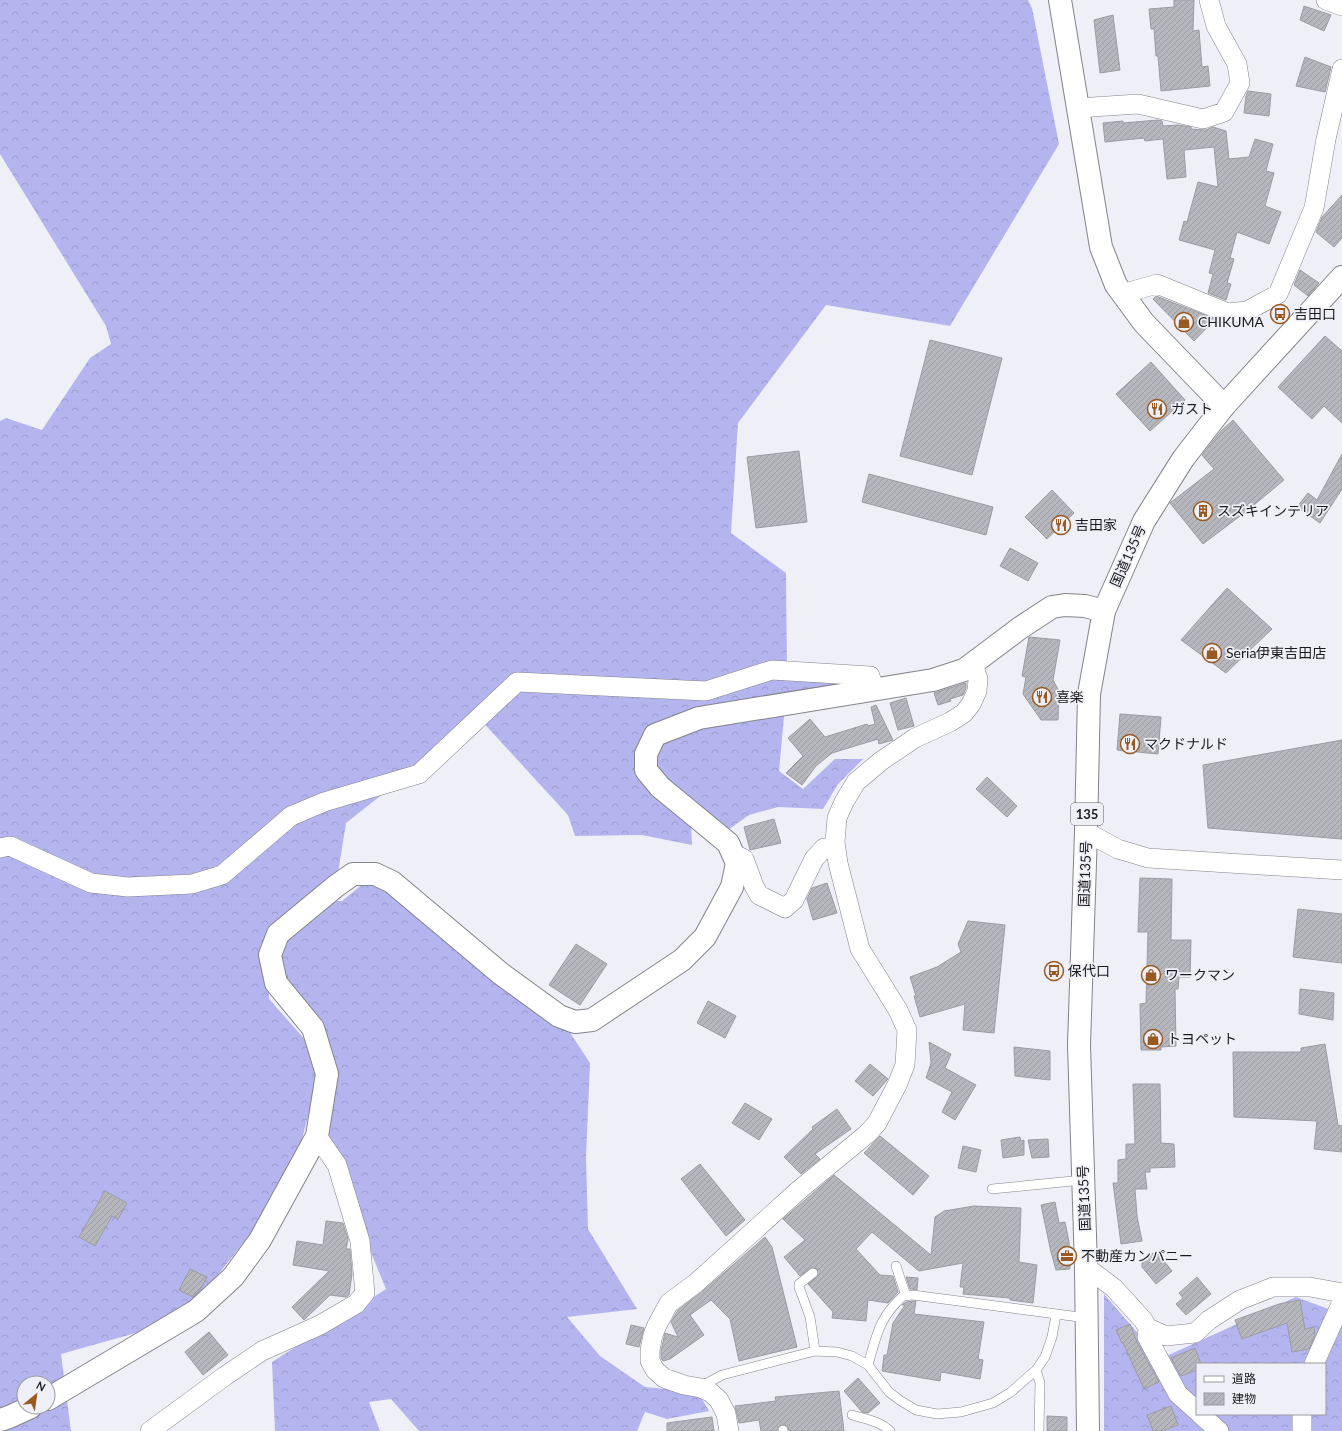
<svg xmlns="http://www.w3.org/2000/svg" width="1342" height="1431" viewBox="0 0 1342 1431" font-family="Lato,'Noto Sans JP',sans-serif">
	<defs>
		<pattern id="forest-crowns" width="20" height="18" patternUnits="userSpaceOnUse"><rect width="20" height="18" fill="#b4b5ef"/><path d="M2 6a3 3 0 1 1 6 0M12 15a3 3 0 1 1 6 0" fill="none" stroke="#9a9bcc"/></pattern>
		<pattern id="building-hatch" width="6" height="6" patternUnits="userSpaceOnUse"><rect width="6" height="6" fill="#b6b6bd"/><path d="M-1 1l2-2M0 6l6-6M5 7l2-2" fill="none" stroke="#9c9ca2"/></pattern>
	</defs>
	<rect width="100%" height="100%" fill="#efeff7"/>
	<path fill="url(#forest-crowns)" fill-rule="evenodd" d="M 0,0 L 1028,0 L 1032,8 L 1059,144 L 950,326 L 826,305 L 738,423 L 731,533 L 786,573 L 787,670 L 847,683 L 786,695 L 779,771 L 803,789 L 835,759 L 863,759 L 838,784 L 823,809 L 778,807 L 749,815 L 728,830 L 691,823 L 692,845 L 642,835 L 575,836 L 568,815 L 479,718 L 346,823 L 336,886 L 318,901 L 342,901 L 375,874 L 559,1016 L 590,1063 L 586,1157 L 588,1229 L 637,1309 L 567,1317 L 600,1356 L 645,1387 L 698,1392 L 709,1411 L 667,1419 L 645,1412 L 637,1431 L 419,1431 L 391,1399 L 369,1402 L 380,1431 L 275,1431 L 272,1362 L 386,1289 L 344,1187 L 317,1136 L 332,1055 L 276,983 L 267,939 L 269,999 L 323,1060 L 290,1184 L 182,1320 L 61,1354 L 71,1431 L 0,1431 L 0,421 L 6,418 L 42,430 L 90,358 L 111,344 L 106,326 L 0,154 ZM 24,1383 L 48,1383 L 48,1407 L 24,1407 Z
		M 1104,1294 L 1160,1359 L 1296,1297 L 1342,1314 L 1342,1431 L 1104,1431 ZM 1197,1364 L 1325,1364 L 1325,1414 L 1197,1414 Z"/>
	<path fill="url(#building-hatch)" stroke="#9b9ba2" d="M 1174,0 L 1194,0 L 1193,31 L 1199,30 L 1202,67 L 1208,66 L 1210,86 L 1161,91 L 1158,56 L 1156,56 L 1154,29 L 1151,29 L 1149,9 L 1174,7 Z
		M 1304,6 L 1331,15 L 1324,31 L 1300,20 Z
		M 1113,15 L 1120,70 L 1100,73 L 1094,20 Z
		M 1305,57 L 1331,67 L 1325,92 L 1296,86 Z
		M 1248,91 L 1271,94 L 1269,116 L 1244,113 L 1246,96 Z
		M 1158,120 L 1162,121 L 1163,126 L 1178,125 L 1191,127 L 1191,129 L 1206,130 L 1213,127 L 1226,131 L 1229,159 L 1249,157 L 1255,139 L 1273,144 L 1266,171 L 1274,173 L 1265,206 L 1281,212 L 1269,244 L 1237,232 L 1230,258 L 1234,259 L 1227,283 L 1231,284 L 1226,300 L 1208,293 L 1213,274 L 1209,273 L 1215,250 L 1179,240 L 1184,221 L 1187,222 L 1198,182 L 1218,187 L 1214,147 L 1184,150 L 1186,177 L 1167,179 L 1163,139 L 1145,141 L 1144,138 L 1105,142 L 1103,123 L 1123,121 L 1123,123 Z
		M 1342,195 L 1342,238 L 1334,247 L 1316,232 L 1322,217 Z
		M 1300,270 L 1319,283 L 1308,296 L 1294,285 Z
		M 1156,296 L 1215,319 L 1194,341 L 1153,299 Z
		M 1325,336 L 1342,351 L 1342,423 L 1324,406 L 1312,419 L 1278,387 Z
		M 930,340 L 1002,358 L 972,475 L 900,456 Z
		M 1151,362 L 1185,400 L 1150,431 L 1116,394 Z
		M 1233,420 L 1284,480 L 1248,510 L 1203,544 L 1170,503 L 1214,469 L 1202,455 L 1221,431 Z
		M 799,451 L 807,522 L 756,528 L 747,457 Z
		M 1342,454 L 1342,489 L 1320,523 L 1297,507 L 1308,493 L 1317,500 Z
		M 869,474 L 993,507 L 986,535 L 862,502 Z
		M 1052,490 L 1074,513 L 1047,539 L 1025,517 Z
		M 1010,548 L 1038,563 L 1028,581 L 1000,566 Z
		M 1227,588 L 1272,629 L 1226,673 L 1181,640 Z
		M 1029,637 L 1060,640 L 1053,680 L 1059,691 L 1058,720 L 1041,720 L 1023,694 L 1026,677 L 1022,676 Z
		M 966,683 L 966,688 L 963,695 L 950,699 L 951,701 L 938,705 L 934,693 Z
		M 906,698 L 914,726 L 898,730 L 890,703 Z
		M 876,705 L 893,740 L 879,744 L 878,739 L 832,753 L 816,766 L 802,785 L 786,773 L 803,756 L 788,738 L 810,719 L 825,737 L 867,724 L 868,726 L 875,724 L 871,707 Z
		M 1120,714 L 1161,717 L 1158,754 L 1117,750 Z
		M 1342,740 L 1342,839 L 1208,828 L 1203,765 Z
		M 987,777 L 1017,806 L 1007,817 L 976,789 Z
		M 774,819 L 781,843 L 750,850 L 744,827 Z
		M 1140,878 L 1172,879 L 1171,940 L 1191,940 L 1190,977 L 1179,977 L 1178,989 L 1175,989 L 1176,1046 L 1161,1047 L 1161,1050 L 1141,1050 L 1140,1004 L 1146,1003 L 1148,932 L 1138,932 Z
		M 827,883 L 837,913 L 813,920 L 807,899 L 812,888 Z
		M 1298,909 L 1342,914 L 1342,963 L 1293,957 Z
		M 968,921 L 1005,925 L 994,1033 L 963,1030 L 965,1004 L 920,1017 L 914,996 L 916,996 L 910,977 L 937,967 L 961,952 L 958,944 Z
		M 576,944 L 607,964 L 580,1005 L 549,985 Z
		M 1300,989 L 1334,993 L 1333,1020 L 1299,1014 Z
		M 708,1001 L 736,1016 L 725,1038 L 697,1023 Z
		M 929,1042 L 951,1054 L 945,1068 L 976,1085 L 955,1120 L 942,1112 L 952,1092 L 926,1078 L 931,1063 Z
		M 1325,1044 L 1338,1125 L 1342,1126 L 1342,1152 L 1314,1149 L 1317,1121 L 1234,1117 L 1233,1052 L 1301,1052 L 1301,1048 Z
		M 1014,1047 L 1050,1051 L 1050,1080 L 1015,1076 Z
		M 870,1064 L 888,1079 L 873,1096 L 855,1081 Z
		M 1133,1084 L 1160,1084 L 1161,1143 L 1174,1144 L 1175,1167 L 1150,1168 L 1150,1172 L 1145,1172 L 1147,1189 L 1135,1189 L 1137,1216 L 1142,1241 L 1121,1244 L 1113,1183 L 1118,1183 L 1118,1160 L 1126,1159 L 1126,1144 L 1135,1144 Z
		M 745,1103 L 772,1119 L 759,1140 L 732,1123 Z
		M 837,1109 L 851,1129 L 815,1154 L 820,1159 L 801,1174 L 784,1157 L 813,1129 L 812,1127 Z
		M 880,1136 L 929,1176 L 913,1195 L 864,1153 Z
		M 1020,1137 L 1021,1141 L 1024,1140 L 1024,1155 L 1003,1158 L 1001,1140 Z
		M 1048,1139 L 1049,1157 L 1032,1158 L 1028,1140 Z
		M 963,1146 L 981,1150 L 976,1172 L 958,1168 Z
		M 700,1164 L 745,1220 L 726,1236 L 681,1179 Z
		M 834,1175 L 931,1255 L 935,1217 L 944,1211 L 974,1206 L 1021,1208 L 1019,1262 L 1037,1265 L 1033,1303 L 1010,1300 L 1010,1298 L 963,1294 L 964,1287 L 960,1287 L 963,1263 L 919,1271 L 872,1232 L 856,1249 L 880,1275 L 893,1276 L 898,1292 L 888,1303 L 868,1300 L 866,1321 L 832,1318 L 833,1312 L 808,1284 L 818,1276 L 817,1269 L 812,1267 L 800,1276 L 784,1257 L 805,1240 L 783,1219 Z
		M 105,1191 L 127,1203 L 118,1219 L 112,1216 L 95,1246 L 79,1237 Z
		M 1055,1202 L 1059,1223 L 1065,1222 L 1069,1242 L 1070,1269 L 1056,1270 L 1051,1252 L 1041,1205 Z
		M 326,1221 L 343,1223 L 348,1239 L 346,1249 L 350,1249 L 352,1274 L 349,1295 L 346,1297 L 330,1295 L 304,1320 L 292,1307 L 329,1271 L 293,1265 L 297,1241 L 323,1245 Z
		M 765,1237 L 772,1247 L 797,1347 L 739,1361 L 730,1319 L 711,1300 L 690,1315 L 704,1335 L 670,1359 L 663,1361 L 661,1358 L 661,1351 L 665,1333 L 678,1337 L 671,1322 L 678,1310 L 703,1291 Z
		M 1156,1251 L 1172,1271 L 1156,1284 L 1142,1267 L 1142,1262 Z
		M 190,1269 L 207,1277 L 200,1290 L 193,1297 L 179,1290 Z
		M 906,1277 L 918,1278 L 917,1290 L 910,1289 Z
		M 1197,1277 L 1211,1294 L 1186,1315 L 1176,1304 L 1183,1298 L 1179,1293 Z
		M 1300,1300 L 1305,1329 L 1314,1327 L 1315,1335 L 1309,1349 L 1292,1352 L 1287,1323 L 1242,1339 L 1235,1320 L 1279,1304 Z
		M 913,1301 L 916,1301 L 914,1314 L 984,1322 L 978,1359 L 983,1360 L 980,1379 L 941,1372 L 940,1381 L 882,1371 L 884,1355 L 887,1355 L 893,1323 L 905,1305 L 902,1305 L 906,1302 Z
		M 1130,1324 L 1137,1342 L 1159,1382 L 1144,1389 L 1123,1343 L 1122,1343 L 1116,1330 Z
		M 631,1325 L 644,1328 L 639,1347 L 626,1344 Z
		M 209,1332 L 228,1355 L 203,1375 L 185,1352 Z
		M 1195,1348 L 1201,1364 L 1197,1364 L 1197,1370 L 1181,1376 L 1171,1358 Z
		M 858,1378 L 880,1403 L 868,1413 L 862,1412 L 844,1391 Z
		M 839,1391 L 844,1431 L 789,1431 L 788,1427 L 783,1424 L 778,1427 L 777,1431 L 761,1431 L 759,1420 L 739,1423 L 735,1406 L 776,1401 L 775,1397 Z
		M 1171,1406 L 1178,1425 L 1162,1431 L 1153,1431 L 1147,1415 Z
		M 1047,1416 L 1067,1417 L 1067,1431 L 1047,1431 Z
		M 712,1417 L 714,1431 L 667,1431 L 667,1423 Z"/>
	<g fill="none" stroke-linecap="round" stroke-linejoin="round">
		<g stroke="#83838a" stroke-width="10">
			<path id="service" d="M 992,1189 L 1083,1180
				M 896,1266 L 906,1296
				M 813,1273 L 799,1284 L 799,1287 L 810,1317 L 815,1351
				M 868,1365 C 877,1334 879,1318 903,1296 L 913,1295 L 1087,1318
				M 1036,1370 L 1040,1383 L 1039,1431
				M 700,1387 L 722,1375 L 815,1351 L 837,1352 L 852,1356 L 868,1365 L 889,1392 L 901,1401 L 916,1410 L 937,1414 L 961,1412 L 993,1403 L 1011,1392 L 1036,1370 L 1045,1357 L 1052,1337 L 1056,1315
				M 852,1415 C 865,1419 880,1421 890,1431
				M 783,1430 L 783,1431"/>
		</g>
		<g stroke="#83838a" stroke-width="20">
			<path id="minor" d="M 1326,0 L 1342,6
				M 1077,108 L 1138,104 L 1203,119 L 1224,112 L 1240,83 L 1237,64 L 1216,26 L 1209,0
				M 1122,294 L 1157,284 L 1228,313 L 1247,311 L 1278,294 L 1314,208 L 1326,139 L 1342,69
				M 1086,832 L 1118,849 L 1148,858 L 1342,870
				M 0,848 L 10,846 L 91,883 L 128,887 L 192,884 L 222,875 L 291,816 L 324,802 L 419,774 L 517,682 L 706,691 L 772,670 L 870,676 L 875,690
				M 732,853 L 744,859 L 754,886 L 759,895 L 785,908 L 794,900 L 814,859 L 824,848 L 835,847
				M 1086,1267 L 1114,1288 L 1143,1320 L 1148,1328 L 1166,1336 L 1195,1333 L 1209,1320 L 1240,1300 L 1273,1287 L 1310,1287 L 1342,1293
				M 1148,1328 L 1147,1337 L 1178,1394 L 1197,1411
				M 1314,1364 L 1342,1302
				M 1200,1414 L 1219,1431
				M 150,1431 L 225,1376 L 262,1351 L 320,1325 L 356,1304 L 365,1293 L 360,1241 L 337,1165 L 317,1136
				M 729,1431 L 726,1414 L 719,1400 L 710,1392 L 701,1388 L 684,1385 L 664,1378 L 655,1370 L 650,1361 L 650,1350 L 653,1335 L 657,1325 L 669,1303 L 696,1283 L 799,1190 L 867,1134 L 877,1123 L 897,1085 L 905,1065 L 907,1030 L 898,1010 L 860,949 L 838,863 L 835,842 L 837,818 L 844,802 L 856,782 L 881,761 L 915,738 L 950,722 L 964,713 L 971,704 L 977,691 L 978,679 L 973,664
				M 1302,1431 L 1302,1414"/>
		</g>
		<g stroke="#83838a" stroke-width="24">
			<path id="tertiary" d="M 1060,0 L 1101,247 L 1116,285 L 1144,323 L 1224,406
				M 48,1399 L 196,1311 L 233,1277 L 260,1240 L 317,1136 L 327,1074 L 313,1028 L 276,983 L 270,955 L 278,934 L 336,886 L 353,874 L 375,874 L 392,882 L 500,973 L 559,1016 L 575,1022 L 592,1020 L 682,960 L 705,937 L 732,887 L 737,863 L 728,843 L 660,787 L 646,770 L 646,754 L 655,735 L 699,718 L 933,680 L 964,670 L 1020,628 L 1052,607 L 1065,605 L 1085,606 L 1104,611
				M 0,1420 L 9,1417 L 31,1407"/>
		</g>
		<g stroke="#83838a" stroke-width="24">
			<path id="trunk" d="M 1088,1431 L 1086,1267 L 1079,1045 L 1086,832 L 1089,694 L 1104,611 L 1144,521 L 1183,459 L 1224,406 L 1342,277"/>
		</g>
		<use href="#service" stroke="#fff" stroke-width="9"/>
		<use href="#minor" stroke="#fff" stroke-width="19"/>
		<use href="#tertiary" stroke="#fff" stroke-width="22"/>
		<use href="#trunk" stroke="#fff" stroke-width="22"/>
	</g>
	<defs>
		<g id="bus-ring" transform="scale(1)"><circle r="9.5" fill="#efeff7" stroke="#995a22" stroke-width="1.5"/><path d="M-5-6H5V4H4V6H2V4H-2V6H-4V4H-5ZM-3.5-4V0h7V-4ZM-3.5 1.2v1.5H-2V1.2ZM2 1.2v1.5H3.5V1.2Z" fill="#995a22"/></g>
		<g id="shop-ring" transform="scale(1)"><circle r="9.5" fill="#efeff7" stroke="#995a22" stroke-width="1.5"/><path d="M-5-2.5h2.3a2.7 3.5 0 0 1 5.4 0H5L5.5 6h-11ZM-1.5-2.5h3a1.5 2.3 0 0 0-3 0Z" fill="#995a22"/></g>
		<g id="restaurant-ring" transform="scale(1)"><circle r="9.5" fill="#efeff7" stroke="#995a22" stroke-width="1.5"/><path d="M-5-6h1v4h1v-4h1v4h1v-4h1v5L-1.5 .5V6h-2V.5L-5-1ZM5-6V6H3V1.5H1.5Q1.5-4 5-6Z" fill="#995a22"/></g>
		<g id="building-ring" transform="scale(1)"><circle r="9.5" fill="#efeff7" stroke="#995a22" stroke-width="1.5"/><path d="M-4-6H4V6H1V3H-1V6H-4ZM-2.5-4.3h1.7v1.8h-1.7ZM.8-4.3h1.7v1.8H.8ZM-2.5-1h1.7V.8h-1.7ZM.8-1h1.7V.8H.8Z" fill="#995a22"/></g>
		<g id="office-ring" transform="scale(1)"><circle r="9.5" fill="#efeff7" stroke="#995a22" stroke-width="1.5"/><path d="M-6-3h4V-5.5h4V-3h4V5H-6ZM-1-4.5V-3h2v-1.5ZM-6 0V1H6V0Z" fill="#995a22"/></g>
	</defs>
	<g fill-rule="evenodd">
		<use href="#bus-ring" x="1280" y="314"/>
		<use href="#shop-ring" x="1184" y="322"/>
		<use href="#restaurant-ring" x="1157" y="409"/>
		<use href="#building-ring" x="1203" y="511"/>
		<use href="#restaurant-ring" x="1061" y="525"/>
		<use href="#shop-ring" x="1212" y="653"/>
		<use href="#restaurant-ring" x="1042" y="697"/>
		<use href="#restaurant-ring" x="1130" y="744"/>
		<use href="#bus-ring" x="1054" y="971"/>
		<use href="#shop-ring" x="1151" y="975"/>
		<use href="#shop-ring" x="1153" y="1039"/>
		<use href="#office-ring" x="1067" y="1256"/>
	</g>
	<g text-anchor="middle" stroke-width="3.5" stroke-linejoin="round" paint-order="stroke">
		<rect fill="#efeff7" stroke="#5a5a5e" stroke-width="1" x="1071" y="803" width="32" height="22" rx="3"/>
		<g font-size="13" font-weight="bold" fill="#1a1a1d">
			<text x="1087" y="819">135</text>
		</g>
		<g font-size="14" fill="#1a1a1d" stroke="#efeff7" text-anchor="start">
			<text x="1294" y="319">吉田口</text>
			<text x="1198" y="327">CHIKUMA</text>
			<text x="1171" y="414">ガスト</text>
			<text x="1217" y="516">スズキインテリア</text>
			<text x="1075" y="530">吉田家</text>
			<text x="1226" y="658">Seria伊東吉田店</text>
			<text x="1056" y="702">喜楽</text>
			<text x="1144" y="749">マクドナルド</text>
			<text x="1068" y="976">保代口</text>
			<text x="1165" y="980">ワークマン</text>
			<text x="1167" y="1044">トヨペット</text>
			<text x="1081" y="1261">不動産カンパニー</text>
		</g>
		<g font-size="14" fill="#1a1a1d" stroke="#efeff7">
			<text transform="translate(1128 556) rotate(-66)" y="5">国道135号</text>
			<text transform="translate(1085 874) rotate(-88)" y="5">国道135号</text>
			<text transform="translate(1084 1198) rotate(-92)" y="5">国道135号</text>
		</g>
	</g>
	<rect x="1196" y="1363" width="130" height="52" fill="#efeff7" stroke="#9a9aa0"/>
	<rect x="1204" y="1376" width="20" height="6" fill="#ffffff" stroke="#9a9aa0"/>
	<text x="1232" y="1383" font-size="12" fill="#1a1a1d">道路</text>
	<rect x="1204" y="1393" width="20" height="12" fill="url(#building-hatch)" stroke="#9a9aa0"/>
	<text x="1232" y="1403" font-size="12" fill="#1a1a1d">建物</text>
	<g transform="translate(36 1395) rotate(29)"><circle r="19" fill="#efeff7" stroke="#9a9aa0"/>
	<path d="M0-3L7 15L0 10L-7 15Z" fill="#995a22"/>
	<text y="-6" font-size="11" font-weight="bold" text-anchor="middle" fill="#1a1a1d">N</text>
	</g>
</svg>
